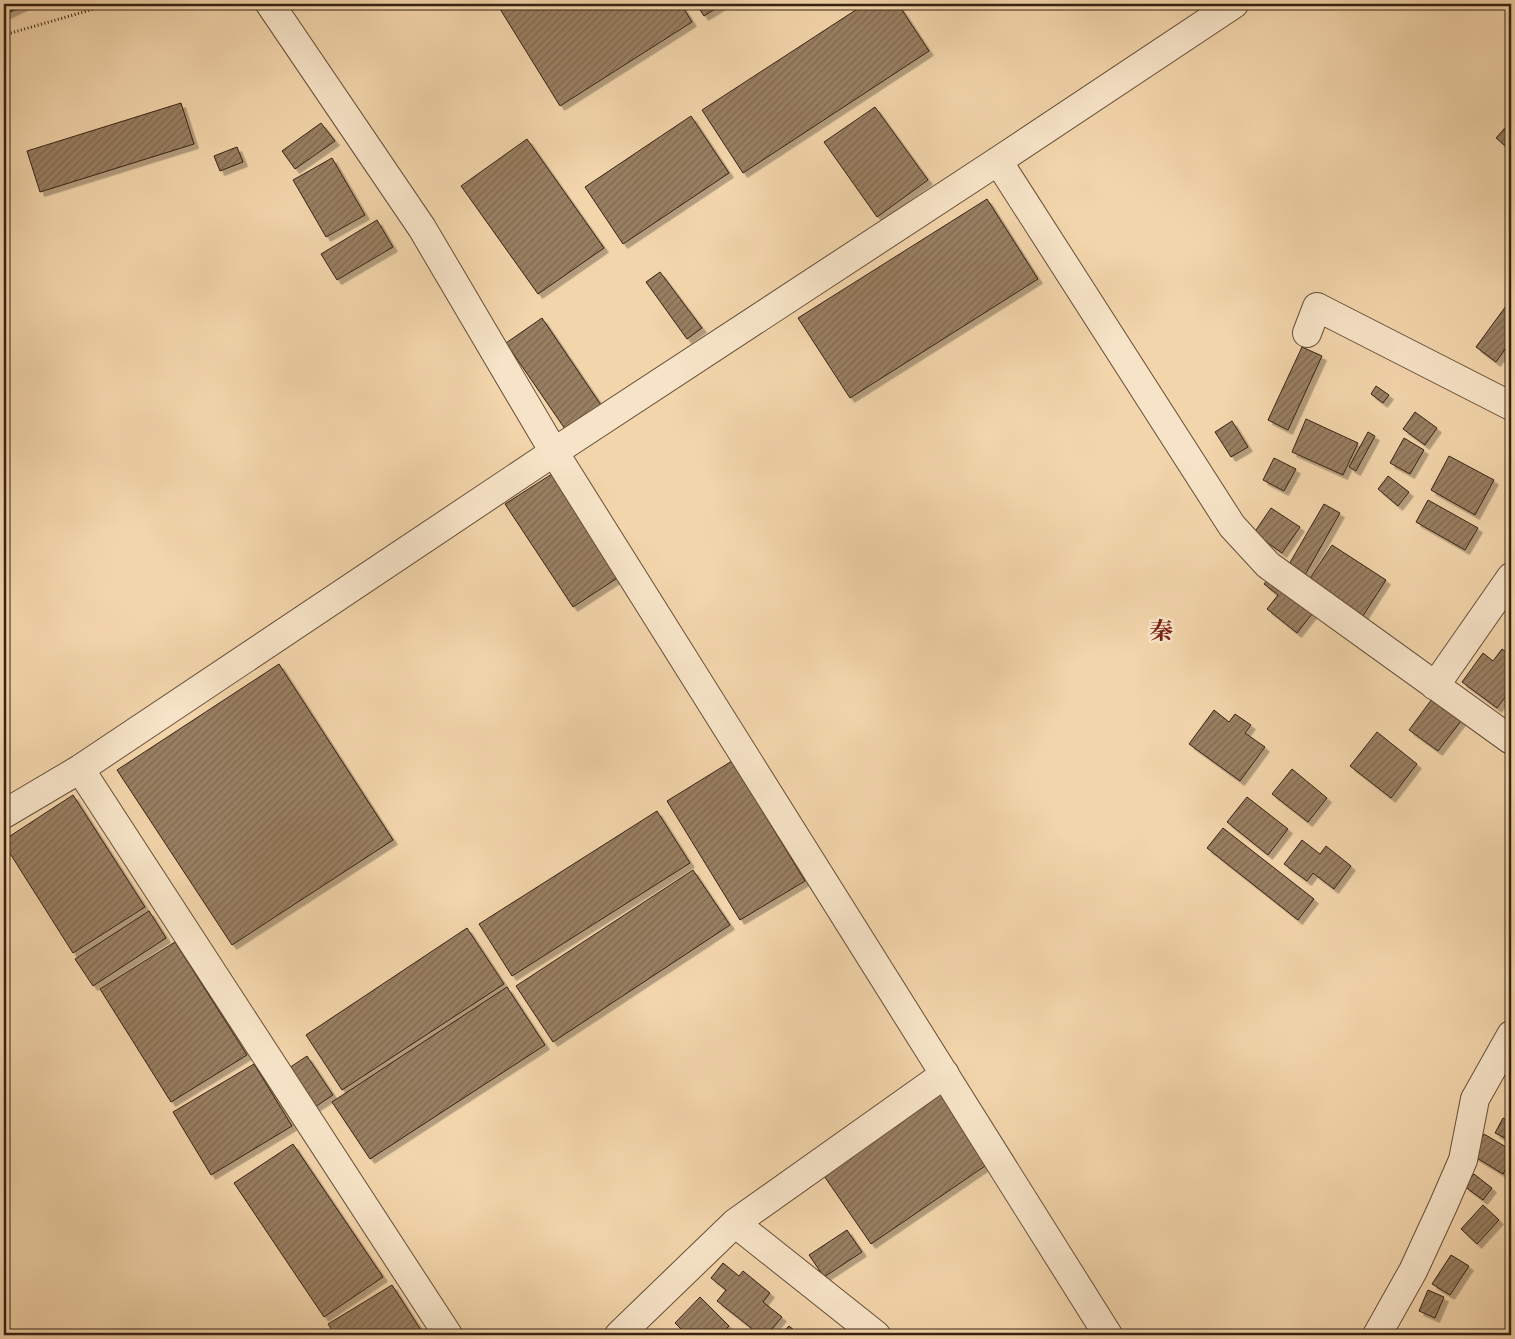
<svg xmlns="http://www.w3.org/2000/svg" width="1515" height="1339" viewBox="0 0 1515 1339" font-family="'IM FELL Double Pica','Noto Serif JP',serif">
	<defs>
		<pattern id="building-hatch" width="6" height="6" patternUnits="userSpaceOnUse" patternTransform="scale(1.25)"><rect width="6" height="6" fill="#997f62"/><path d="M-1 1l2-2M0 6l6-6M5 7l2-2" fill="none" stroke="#7e684f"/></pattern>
		<filter id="shadow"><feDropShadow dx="4.5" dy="4.5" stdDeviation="0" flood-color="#0004"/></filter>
	</defs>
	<rect width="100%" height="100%" fill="#f3d5ab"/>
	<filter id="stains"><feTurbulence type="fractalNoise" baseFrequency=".004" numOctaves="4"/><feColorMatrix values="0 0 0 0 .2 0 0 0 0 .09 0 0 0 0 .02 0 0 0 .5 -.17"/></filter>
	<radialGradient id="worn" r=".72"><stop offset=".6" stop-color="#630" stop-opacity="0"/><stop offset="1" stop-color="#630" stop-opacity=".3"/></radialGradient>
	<path fill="url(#building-hatch)" stroke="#372212" filter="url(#shadow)" d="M 4,4 L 27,4 L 4,15 Z
		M 509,4 L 681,4 L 692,22 L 560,106 L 500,9 Z
		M 696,4 L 723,4 L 704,16 Z
		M 865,4 L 898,4 L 929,51 L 743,173 L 702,110 Z
		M 181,103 L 194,144 L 40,192 L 27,151 Z
		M 875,107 L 928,180 L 877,217 L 824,142 Z
		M 691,116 L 729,173 L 623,244 L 585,187 Z
		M 1511,121 L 1511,146 L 1509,149 L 1496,138 Z
		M 321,123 L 335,141 L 295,169 L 282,151 Z
		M 527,139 L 604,248 L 538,294 L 461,186 Z
		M 237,147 L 243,162 L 220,171 L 214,156 Z
		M 332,158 L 365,215 L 326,237 L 293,180 Z
		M 987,199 L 1038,279 L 850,398 L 798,318 Z
		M 377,220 L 393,247 L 337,280 L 321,254 Z
		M 660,272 L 702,328 L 687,339 L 646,282 Z
		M 1506,306 L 1511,310 L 1511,341 L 1496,362 L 1476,347 Z
		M 542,318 L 601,405 L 565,429 L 506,343 Z
		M 1302,347 L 1322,356 L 1288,430 L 1268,420 Z
		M 1376,386 L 1389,395 L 1383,403 L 1371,394 Z
		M 1415,412 L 1437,428 L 1425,445 L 1403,429 Z
		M 1306,419 L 1358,443 L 1343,475 L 1292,452 Z
		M 1232,421 L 1248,447 L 1231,457 L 1215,432 Z
		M 1368,432 L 1375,436 L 1356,471 L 1349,467 Z
		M 1404,438 L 1424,450 L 1410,474 L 1390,463 Z
		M 1449,456 L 1494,480 L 1475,515 L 1431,490 Z
		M 1274,458 L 1296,469 L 1284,491 L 1263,480 Z
		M 555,472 L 622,575 L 573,607 L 505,504 Z
		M 1388,476 L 1409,492 L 1398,506 L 1378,489 Z
		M 1428,500 L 1478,528 L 1465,550 L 1416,522 Z
		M 1324,504 L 1340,513 L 1305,575 L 1288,566 Z
		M 1271,508 L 1300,527 L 1282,553 L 1254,533 Z
		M 1332,545 L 1386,580 L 1359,622 L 1305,586 Z
		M 1273,573 L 1316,609 L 1297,633 L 1267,609 L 1278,595 L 1264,584 Z
		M 1502,649 L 1511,656 L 1511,665 L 1508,669 L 1511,671 L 1511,689 L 1497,708 L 1462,682 L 1483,653 L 1493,661 Z
		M 279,664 L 393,840 L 232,945 L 117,770 Z
		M 1432,699 L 1461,721 L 1438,751 L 1409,730 Z
		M 1214,710 L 1229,722 L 1235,714 L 1251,725 L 1245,733 L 1265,747 L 1240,781 L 1189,744 Z
		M 1377,732 L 1417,764 L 1391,798 L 1350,766 Z
		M 732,761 L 805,881 L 740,920 L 667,801 Z
		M 1292,769 L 1327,798 L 1308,822 L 1272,794 Z
		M 73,795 L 145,907 L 73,953 L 4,844 L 4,840 Z
		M 1247,797 L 1288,829 L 1268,855 L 1227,822 Z
		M 657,811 L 690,863 L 512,976 L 479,924 Z
		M 1223,828 L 1314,899 L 1298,920 L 1207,848 Z
		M 1302,840 L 1320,854 L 1326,846 L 1351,866 L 1334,889 L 1313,873 L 1307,881 L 1284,864 Z
		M 693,870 L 730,925 L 553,1042 L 516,986 Z
		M 149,911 L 166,938 L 93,986 L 75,959 Z
		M 467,928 L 504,984 L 342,1090 L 306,1035 Z
		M 175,942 L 247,1055 L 171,1102 L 100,989 Z
		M 507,987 L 545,1045 L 370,1159 L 332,1102 Z
		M 307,1056 L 333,1095 L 315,1107 L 289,1068 Z
		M 254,1064 L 292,1126 L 211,1175 L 173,1112 Z
		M 940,1093 L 988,1164 L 871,1244 L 822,1173 Z
		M 1503,1118 L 1511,1122 L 1511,1141 L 1495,1133 Z
		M 1484,1134 L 1511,1150 L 1511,1159 L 1503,1174 L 1472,1155 Z
		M 293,1144 L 383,1277 L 324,1317 L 234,1183 Z
		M 1474,1174 L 1492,1188 L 1483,1200 L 1464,1186 Z
		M 1483,1205 L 1499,1220 L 1477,1244 L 1461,1229 Z
		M 847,1230 L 862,1252 L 824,1277 L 809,1255 Z
		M 1451,1255 L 1469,1266 L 1450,1295 L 1432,1284 Z
		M 723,1263 L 739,1276 L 743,1271 L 770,1293 L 763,1302 L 782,1317 L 767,1335 L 760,1335 L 717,1301 L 726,1290 L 711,1278 Z
		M 392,1285 L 424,1335 L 335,1335 L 328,1324 Z
		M 1428,1290 L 1444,1297 L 1435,1318 L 1419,1311 Z
		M 700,1297 L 729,1326 L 720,1335 L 687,1335 L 675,1323 Z
		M 789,1326 L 800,1335 L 780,1335 Z"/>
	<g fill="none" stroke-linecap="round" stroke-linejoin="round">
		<g stroke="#664f38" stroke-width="30">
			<path id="minor" d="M 270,4 L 422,228 L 554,452 L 1108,1335
				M 998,161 L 1232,526 L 1268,565 L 1511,740
				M 1307,333 L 1317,307 L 1511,406
				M 1435,686 L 1511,577
				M 80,769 L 448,1335
				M 4,814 L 80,769 L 554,452 L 998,161 L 1234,4
				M 735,1223 L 876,1335
				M 619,1335 L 735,1223 L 945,1074
				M 1377,1335 L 1413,1271 L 1443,1206 L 1463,1160 L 1475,1099 L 1511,1035"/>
		</g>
		<path stroke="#372212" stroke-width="3" stroke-dasharray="1 2.5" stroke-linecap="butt" d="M 4,35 L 111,4"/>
		<use href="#minor" stroke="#f7e4c8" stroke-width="28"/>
	</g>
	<g text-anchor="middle" stroke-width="5" stroke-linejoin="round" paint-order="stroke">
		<g font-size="24" font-weight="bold" fill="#7a1f14" stroke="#f7e4c8">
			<text x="1161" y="639">秦</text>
		</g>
	</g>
	<rect width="1515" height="1339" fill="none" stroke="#f3d5ab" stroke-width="20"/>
	<rect x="5" y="5" width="1505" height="1329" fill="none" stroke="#372212" stroke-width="2.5"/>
	<rect x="10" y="10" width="1495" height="1319" fill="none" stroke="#372212"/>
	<rect width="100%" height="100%" filter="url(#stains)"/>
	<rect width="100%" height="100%" fill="url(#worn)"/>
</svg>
